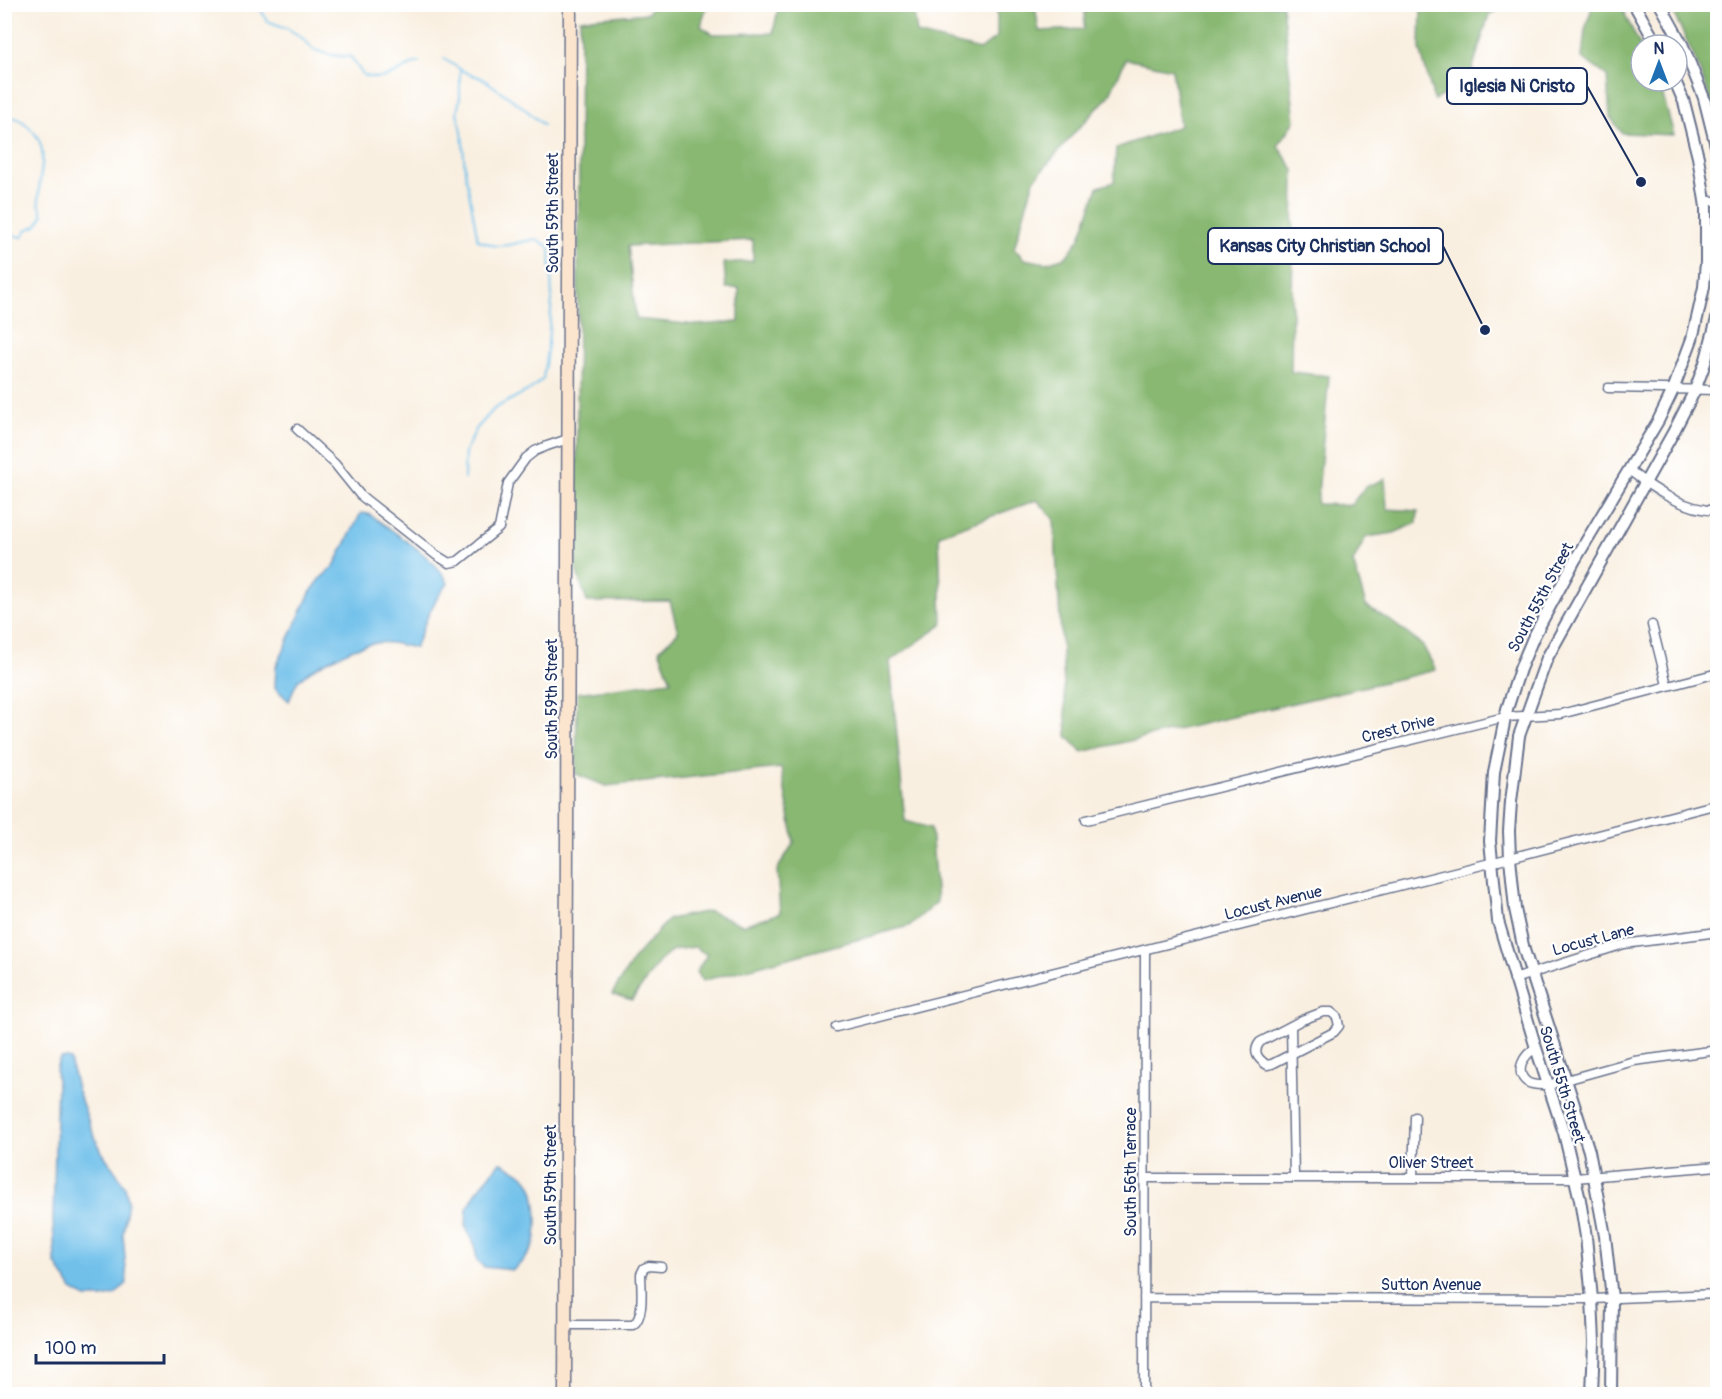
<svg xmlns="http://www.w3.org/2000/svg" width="1722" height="1399" viewBox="0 0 1722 1399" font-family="Pangolin,sans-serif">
	<rect width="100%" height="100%" fill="#fff"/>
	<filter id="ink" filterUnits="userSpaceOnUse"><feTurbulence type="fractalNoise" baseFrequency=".0167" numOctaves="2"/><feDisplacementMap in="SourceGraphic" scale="12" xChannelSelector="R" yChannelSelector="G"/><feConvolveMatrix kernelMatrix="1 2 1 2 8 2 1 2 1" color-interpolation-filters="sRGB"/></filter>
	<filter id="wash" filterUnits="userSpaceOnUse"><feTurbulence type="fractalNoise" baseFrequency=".008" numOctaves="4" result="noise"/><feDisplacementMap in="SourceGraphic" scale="24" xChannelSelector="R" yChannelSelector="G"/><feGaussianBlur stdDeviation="1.35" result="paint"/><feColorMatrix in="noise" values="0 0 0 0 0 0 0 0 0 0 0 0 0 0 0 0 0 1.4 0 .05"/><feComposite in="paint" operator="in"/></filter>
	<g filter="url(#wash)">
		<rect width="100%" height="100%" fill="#f9efe0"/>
		<path fill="#88b872" stroke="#527468" stroke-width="1.5" fill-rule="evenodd" d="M 1593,4 L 1620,5 L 1641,47 L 1641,81 L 1656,81 L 1663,96 L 1674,135 L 1622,133 L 1610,117 L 1607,76 L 1582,58 L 1585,30 Z
			M 652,5 L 707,5 L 701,26 L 713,34 L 773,33 L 779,5 L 913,5 L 917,34 L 980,50 L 997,37 L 997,5 L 1035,5 L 1039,31 L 1084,29 L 1085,5 L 1282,5 L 1295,121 L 1278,146 L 1294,170 L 1291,372 L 1329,376 L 1317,504 L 1351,505 L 1365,487 L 1385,479 L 1387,509 L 1418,511 L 1417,523 L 1394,533 L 1366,537 L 1353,562 L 1366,606 L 1391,621 L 1423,646 L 1436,670 L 1082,752 L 1067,736 L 1054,519 L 1037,500 L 939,535 L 942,625 L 890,661 L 905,821 L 931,828 L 937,902 L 909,926 L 702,981 L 696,972 L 707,955 L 695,947 L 673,950 L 659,962 L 632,1000 L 612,994 L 635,957 L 669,919 L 709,911 L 743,925 L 780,913 L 777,870 L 794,842 L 781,768 L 606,786 L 576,774 L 577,693 L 671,681 L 659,650 L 678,632 L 670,601 L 587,602 L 576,569 L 580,19 L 648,13 ZM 1126,59 L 1172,69 L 1180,126 L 1116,148 L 1114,182 L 1098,187 L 1080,238 L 1066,257 L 1046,263 L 1024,259 L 1014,248 L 1034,180 L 1076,131 L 1109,96 ZM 753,240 L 753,261 L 724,263 L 726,288 L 739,288 L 739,322 L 697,325 L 636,319 L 628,246 Z
			M 1421,5 L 1507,5 L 1489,15 L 1468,83 L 1434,100 L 1420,49 Z
			M 1669,5 L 1717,5 L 1717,129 C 1709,85 1689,44 1669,5 Z"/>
		<path fill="#6fc0ea" stroke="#4578a4" stroke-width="1.5" d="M 361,513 L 369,514 C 388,528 443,563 448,584 C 431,602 424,626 415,648 C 402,645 387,641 374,643 C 356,646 311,667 299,680 C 294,685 292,695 289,701 L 275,688 L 276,667 L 310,593 L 321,578 L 334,566 Z
			M 61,1058 L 67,1058 L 70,1060 L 77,1089 L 91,1128 L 102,1152 L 125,1186 L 128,1201 L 123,1234 L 127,1283 L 115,1295 L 103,1298 L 86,1298 L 72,1290 L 55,1262 L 53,1219 L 57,1081 C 56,1073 55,1065 61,1058 Z
			M 500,1162 C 509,1167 521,1171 528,1180 C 538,1194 540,1234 532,1249 C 527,1257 520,1264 513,1270 L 484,1267 L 477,1261 L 475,1245 L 466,1227 L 467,1209 L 476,1193 Z"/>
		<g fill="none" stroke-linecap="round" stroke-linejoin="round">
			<path stroke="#6fc0ea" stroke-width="2" d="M 258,4 L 267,21 L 287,28 L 301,37 L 314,50 L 331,55 L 351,57 L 363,75 C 368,76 373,78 378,78 C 392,78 405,66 419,62
				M 444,59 L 460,69 L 460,97 L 457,113 L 462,131 L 465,171 L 478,240 L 496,246 L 508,245 L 536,239 L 550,247 L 552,300 L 548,343 L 543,379 L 531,389 L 495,408 L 477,428 L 465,451 L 464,478
				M 460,69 L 469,74 L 482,78 L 524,108 L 543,125
				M 4,116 C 18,118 19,118 29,127 C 54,150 36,175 39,203 C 40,207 42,212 43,216 L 36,226 L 26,230 L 23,237 L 4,234"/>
		</g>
	</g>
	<g filter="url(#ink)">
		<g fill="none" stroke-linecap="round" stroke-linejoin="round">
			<g stroke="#69728c" stroke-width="11">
				<path id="minor" d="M 1705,201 L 1718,201
					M 1608,388 L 1718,390
					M 297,429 L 335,464 L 360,495 L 436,555 L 449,563 L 458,561 L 499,528 L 508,483 L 526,458 L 535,451 L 547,446 L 568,439
					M 1629,470 C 1654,490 1684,510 1718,511
					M 1652,625 L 1667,685
					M 1086,820 L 1505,717 L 1561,714 L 1718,673
					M 1514,979 L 1624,944 L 1718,932
					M 1323,1012 L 1331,1012 L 1337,1017 L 1339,1026 L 1334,1032 L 1272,1064 L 1267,1065 C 1258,1059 1252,1052 1260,1042 L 1302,1020 Z
					M 1291,1026 L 1294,1177
					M 836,1027 L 1510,858 L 1718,804
					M 1536,1048 C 1525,1054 1513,1071 1527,1082 C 1533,1086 1541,1085 1548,1085 L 1634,1061 L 1718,1050
					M 1413,1177 L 1415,1117
					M 1145,1178 L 1575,1178 L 1718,1166
					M 1144,1298 L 1592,1299 L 1718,1294
					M 566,1325 L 633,1325 C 645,1317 641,1287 641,1274 L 644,1268 L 649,1266 L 661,1267
					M 1144,1394 L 1145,950"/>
			</g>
			<g stroke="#69728c" stroke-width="14">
				<path id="tertiary" d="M 1634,4 L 1657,45
					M 1660,4 L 1683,46 L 1704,98 L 1718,154
					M 1592,1394 L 1594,1342 L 1592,1299 L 1586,1237 L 1580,1200 L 1564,1133 L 1536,1048 L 1498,921 L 1490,841 L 1494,772 L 1507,709 L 1520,669 L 1533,638 L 1575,560 L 1658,421 L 1673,390 L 1692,339 L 1698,314 L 1704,287 L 1706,262 L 1706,207 L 1698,157 L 1684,102 L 1675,81
					M 1611,1394 L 1612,1298 L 1605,1236 L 1589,1151 L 1524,950 L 1515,909 L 1510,858 L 1509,831 L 1511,802 L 1519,736 L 1547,658 L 1674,431 L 1695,390 L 1705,363 L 1718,315"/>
			</g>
			<g stroke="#69728c" stroke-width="15">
				<path id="secondary" d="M 565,1394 L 570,4"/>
			</g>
			<use href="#minor" stroke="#fff" stroke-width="8"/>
			<use href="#tertiary" stroke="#fff" stroke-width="10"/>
			<use href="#secondary" stroke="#fce5cf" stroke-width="12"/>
		</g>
	</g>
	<g text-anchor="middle" stroke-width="4.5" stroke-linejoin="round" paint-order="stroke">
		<g font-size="16" fill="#1b2f5e" stroke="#fff">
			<text transform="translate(552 213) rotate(-90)" y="6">South 59th Street</text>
			<text transform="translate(1540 597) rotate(-62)" y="6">South 55th Street</text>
			<text transform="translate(551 699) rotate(-90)" y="6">South 59th Street</text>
			<text transform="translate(1398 728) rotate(-14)" y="6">Crest Drive</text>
			<text transform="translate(1273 902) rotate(-14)" y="6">Locust Avenue</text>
			<text transform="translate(1593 939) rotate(-15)" y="6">Locust Lane</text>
			<text transform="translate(1563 1084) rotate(73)" y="6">South 55th Street</text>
			<text x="1431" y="1168">Oliver Street</text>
			<text transform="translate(1130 1172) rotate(-90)" y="6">South 56th Terrace</text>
			<text transform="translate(550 1185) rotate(-90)" y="6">South 59th Street</text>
			<text x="1431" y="1290">Sutton Avenue</text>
		</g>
	</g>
	<path fill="none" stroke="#1b2f5e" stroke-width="2" d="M1641 182L1587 86M1485 330L1443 246"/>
	<g fill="#1b2f5e" stroke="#fff" stroke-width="2">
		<circle cx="1641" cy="182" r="6"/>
		<circle cx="1485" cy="330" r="6"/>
	</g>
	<g fill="#fff" stroke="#1b2f5e" stroke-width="2">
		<rect x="1447" y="68" width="140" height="36" rx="6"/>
		<rect x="1208" y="228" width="235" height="36" rx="6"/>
	</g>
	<g font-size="18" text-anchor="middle" font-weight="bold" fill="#1b2f5e">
		<text x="1517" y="92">Iglesia Ni Cristo</text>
		<text x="1325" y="252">Kansas City Christian School</text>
	</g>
	<rect width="1722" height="1399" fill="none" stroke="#fff" stroke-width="24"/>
	<g transform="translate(1659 63)"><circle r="28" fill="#ffffff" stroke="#a4acbf" stroke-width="1.5"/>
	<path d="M0-4.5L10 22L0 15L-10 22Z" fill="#1f6fb2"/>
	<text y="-9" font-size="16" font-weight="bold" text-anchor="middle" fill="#1b2f5e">N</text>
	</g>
	<path d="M36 1354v9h128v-9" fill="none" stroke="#1b2f5e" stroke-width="3"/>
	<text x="45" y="1354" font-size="18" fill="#1b2f5e" stroke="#ffffff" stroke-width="4.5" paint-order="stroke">100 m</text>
</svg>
